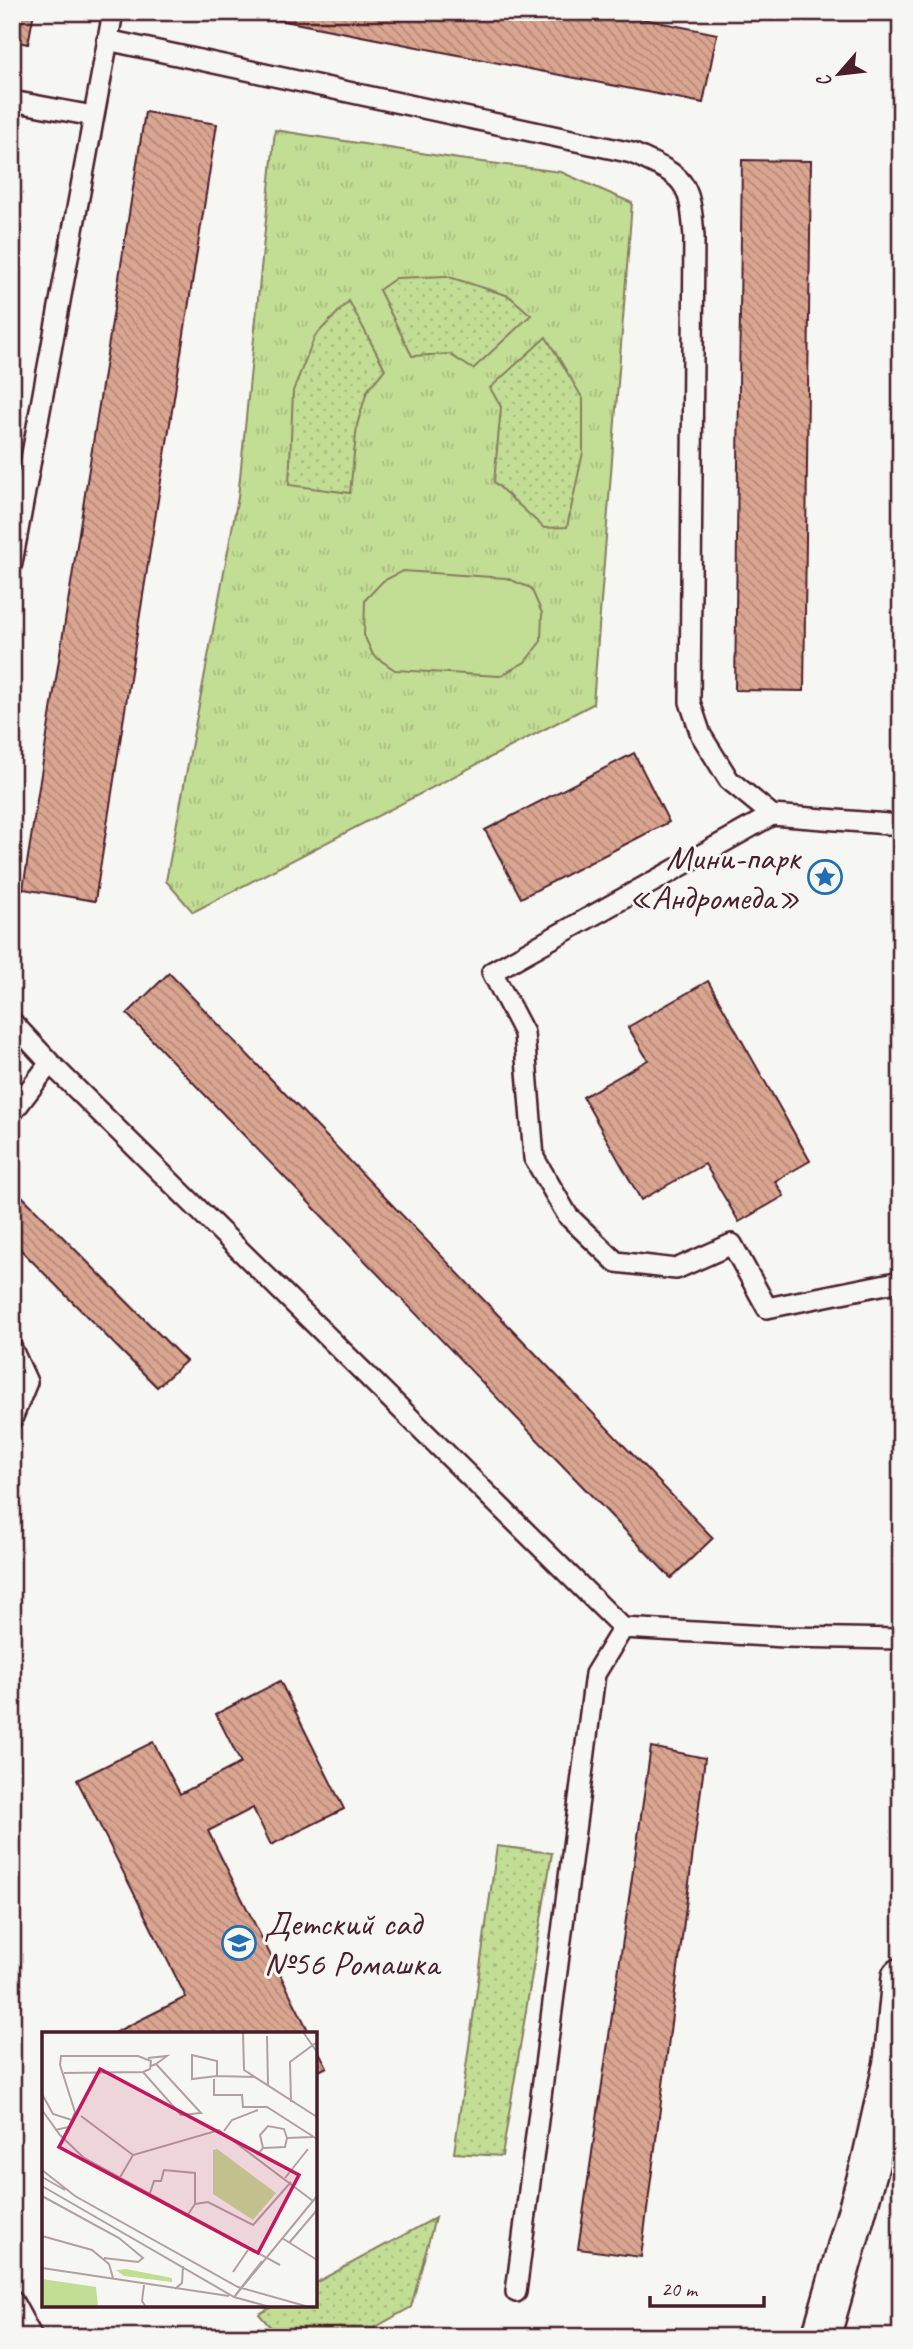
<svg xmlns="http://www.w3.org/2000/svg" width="913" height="2349" viewBox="0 0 913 2349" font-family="Caveat,sans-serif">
	<defs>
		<pattern id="grass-tufts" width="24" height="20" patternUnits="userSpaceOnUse" patternTransform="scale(1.75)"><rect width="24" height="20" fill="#c2dd94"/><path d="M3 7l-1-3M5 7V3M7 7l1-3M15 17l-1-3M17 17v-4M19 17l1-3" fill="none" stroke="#a8bd80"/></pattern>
		<pattern id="park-dots" width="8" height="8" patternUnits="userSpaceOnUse" patternTransform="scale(1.75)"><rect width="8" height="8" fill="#c2dd94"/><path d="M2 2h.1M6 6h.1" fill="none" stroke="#a8bd80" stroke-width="1.8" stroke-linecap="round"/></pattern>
		<pattern id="building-back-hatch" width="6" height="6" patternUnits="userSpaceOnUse" patternTransform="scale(1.75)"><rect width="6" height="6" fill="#dba691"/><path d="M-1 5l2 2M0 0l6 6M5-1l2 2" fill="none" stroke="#b48777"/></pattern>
	</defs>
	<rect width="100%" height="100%" fill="#f6f6f2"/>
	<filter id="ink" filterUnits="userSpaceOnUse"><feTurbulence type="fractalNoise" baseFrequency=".0143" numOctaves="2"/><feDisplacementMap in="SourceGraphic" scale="14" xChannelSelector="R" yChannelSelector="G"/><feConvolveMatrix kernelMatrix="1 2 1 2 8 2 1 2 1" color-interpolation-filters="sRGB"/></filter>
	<g filter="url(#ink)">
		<path fill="url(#grass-tufts)" stroke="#867e60" stroke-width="2" d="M 275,130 L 459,159 L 561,172 L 632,203 L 593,704 L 193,912 L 166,881 L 238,497 Z"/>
		<path fill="url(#park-dots)" stroke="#867e60" stroke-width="2" d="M 446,276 L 509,296 L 531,315 L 473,369 L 449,354 L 412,356 L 379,290 L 396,278 Z
			M 349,301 L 385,369 L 367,391 L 357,425 L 350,493 L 289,485 L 293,391 L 315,336 Z
			M 546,337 L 583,399 L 583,452 L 567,527 L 544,528 L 494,482 L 501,407 L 490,388 Z
			M 497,1846 L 552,1853 L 502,2156 L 454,2153 Z
			M 435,2218 L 411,2307 L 358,2337 L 279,2337 L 259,2314 L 275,2305 L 315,2305 L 315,2283 Z"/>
		<path fill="#c2dd94" stroke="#867e60" stroke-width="2" d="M 403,571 L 506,578 L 531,588 L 542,613 L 541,641 L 525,662 L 500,676 L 395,670 L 373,655 L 364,635 L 365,600 L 383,581 Z"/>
		<path fill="url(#building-back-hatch)" stroke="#4a1f2b" stroke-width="2" d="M 12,12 L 34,12 L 28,44 L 12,41 Z
			M 239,12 L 609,12 L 717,34 L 703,103 Z
			M 145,112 L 217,124 L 95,901 L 23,889 Z
			M 742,160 L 811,161 L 804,691 L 735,690 Z
			M 634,753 L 669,822 L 521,898 L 485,830 Z
			M 169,973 L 713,1538 L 671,1578 L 127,1014 Z
			M 708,981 L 810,1161 L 775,1181 L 784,1196 L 739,1222 L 705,1164 L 641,1200 L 583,1097 L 648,1060 L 628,1027 Z
			M 12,1186 L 186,1361 L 157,1387 L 12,1241 Z
			M 280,1681 L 344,1809 L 271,1845 L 253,1808 L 208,1831 L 310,2034 L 112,2034 L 186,1997 L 77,1780 L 153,1742 L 180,1794 L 241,1763 L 216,1714 Z
			M 651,1747 L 705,1758 L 641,2257 L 578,2249 Z
			M 315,2044 L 327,2067 L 315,2073 Z"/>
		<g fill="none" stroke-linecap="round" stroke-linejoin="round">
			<g stroke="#4a1f2b" stroke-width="24">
				<path id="lane" d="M 107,40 L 632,153 C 684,177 690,178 694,237 L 690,702 L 701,735 L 729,780 L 772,815
					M 12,101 L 93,116
					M 12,563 L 113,12
					M 901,825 L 772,815 L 492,972 L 524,1033 L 534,1158 L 568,1216 L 616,1262 L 676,1269 L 732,1244 L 767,1308 L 901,1281
					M 12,1022 L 50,1063 L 623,1628 L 785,1637 L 901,1639
					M 12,1113 L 50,1063
					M 12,1349 L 27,1382 L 12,1419
					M 516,2292 L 595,1674 L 623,1628
					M 12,2300 L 32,2337"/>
			</g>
			<g stroke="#4a1f2b" stroke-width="42">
				<path id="street" d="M 821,2337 L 870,2165 L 893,2062 L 901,1977"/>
			</g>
			<use href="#lane" stroke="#f6f6f2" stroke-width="19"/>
			<use href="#street" stroke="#f6f6f2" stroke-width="37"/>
		</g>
	</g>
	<defs>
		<g id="sight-ring" transform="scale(1.75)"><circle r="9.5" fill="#f6f6f2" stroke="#1f6fb2" stroke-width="1.5"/><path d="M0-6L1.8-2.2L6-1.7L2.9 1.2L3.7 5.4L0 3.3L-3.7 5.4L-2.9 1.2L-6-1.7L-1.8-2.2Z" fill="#1f6fb2"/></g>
		<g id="school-ring" transform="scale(1.75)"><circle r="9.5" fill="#f6f6f2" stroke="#1f6fb2" stroke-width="1.5"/><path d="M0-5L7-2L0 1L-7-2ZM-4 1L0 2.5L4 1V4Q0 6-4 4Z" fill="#1f6fb2"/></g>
	</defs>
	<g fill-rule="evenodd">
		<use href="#sight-ring" x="825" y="877"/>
		<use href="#school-ring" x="239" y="1943"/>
	</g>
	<g text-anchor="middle" stroke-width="6" stroke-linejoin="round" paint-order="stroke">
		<g font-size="35" fill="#4a1f2b" stroke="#f6f6f2" text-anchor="end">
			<text x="800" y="869">Мини-парк<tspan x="800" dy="40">«Андромеда»</tspan></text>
			<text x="264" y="1935" text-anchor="start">Детский сад<tspan x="264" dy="40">№56 Ромашка</tspan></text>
		</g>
	</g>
	<g transform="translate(42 2032)">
		<rect width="275" height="275" fill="#f6f6f2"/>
		<path d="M 175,117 L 234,161 L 211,188 L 171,162 L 171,118 Z" fill="#c2dd94"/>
		<path d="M 84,237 L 130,246 L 130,250 L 82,244 L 74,238 ZM 0,247 L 54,255 L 56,275 L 2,275 Z" fill="#c2dd94"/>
		<path fill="none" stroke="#b1a0a2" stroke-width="2" d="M 201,0 L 202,38 L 275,85M 261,0 L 275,20M 225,4 L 226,53M 106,26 L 125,24 L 114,32M 101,40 L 139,83 L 159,81 L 114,32 L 109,34M 175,44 L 150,47 L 150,23 L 175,29 L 175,44 L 213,45M 172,47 L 172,63 L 200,63 L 201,75 L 225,75 L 275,107M 0,62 L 11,82 L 30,88M 249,70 L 248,30 L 275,10M 0,78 L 18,103 L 42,126 L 238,233M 39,84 L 91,123M 13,98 L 27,95 L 33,80 L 18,33 L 19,24 L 96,24 L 109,29 L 108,37 L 101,40 L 22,41M 182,99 L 190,88 L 216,78M 221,116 L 218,103 L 226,94 L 242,97 L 245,106M 215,123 L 221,116 L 243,115 L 245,106 L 271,105M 0,138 L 33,164 L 196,255 L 267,275M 0,145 L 23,158M 243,146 L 266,117M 77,147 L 91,123 L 177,98 L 271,169M 0,154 L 192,265 L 228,275M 0,164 L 77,206 L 101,226 L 96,230 L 62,226M 107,164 L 112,149 L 119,149 L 122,138 L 153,141 L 153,172 L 145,184M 153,172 L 166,170 L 211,193 L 249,150M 0,204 L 50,218 L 67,232 L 71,246M 240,206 L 275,228M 247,211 L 275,178M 0,236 L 187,264M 191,240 L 206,218M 102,253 L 100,269 L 104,275M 133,257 L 140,251 L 141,234M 193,264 L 275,164M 192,265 L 220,229"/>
		<path fill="#c2185b" fill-opacity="0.15" stroke="#c2185b" stroke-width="3.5" d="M 58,37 L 257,143 L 216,221 L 17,115 Z"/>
		<rect width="275" height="275" fill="none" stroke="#4a1f2b" stroke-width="3.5"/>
	</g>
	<rect width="913" height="2349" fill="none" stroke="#f6f6f2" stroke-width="42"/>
	<rect x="21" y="21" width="871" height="2307" fill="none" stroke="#4a1f2b" stroke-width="2.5" filter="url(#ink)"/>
	<g transform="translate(839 74) rotate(242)" stroke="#f6f6f2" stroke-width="5" paint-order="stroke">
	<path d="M0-5L12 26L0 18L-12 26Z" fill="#4a1f2b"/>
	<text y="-10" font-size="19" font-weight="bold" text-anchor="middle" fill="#4a1f2b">С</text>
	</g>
	<path d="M650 2296v10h114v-10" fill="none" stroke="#4a1f2b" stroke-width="3.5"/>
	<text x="661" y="2296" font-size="21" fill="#4a1f2b" stroke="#f6f6f2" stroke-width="5" paint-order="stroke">20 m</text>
</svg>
